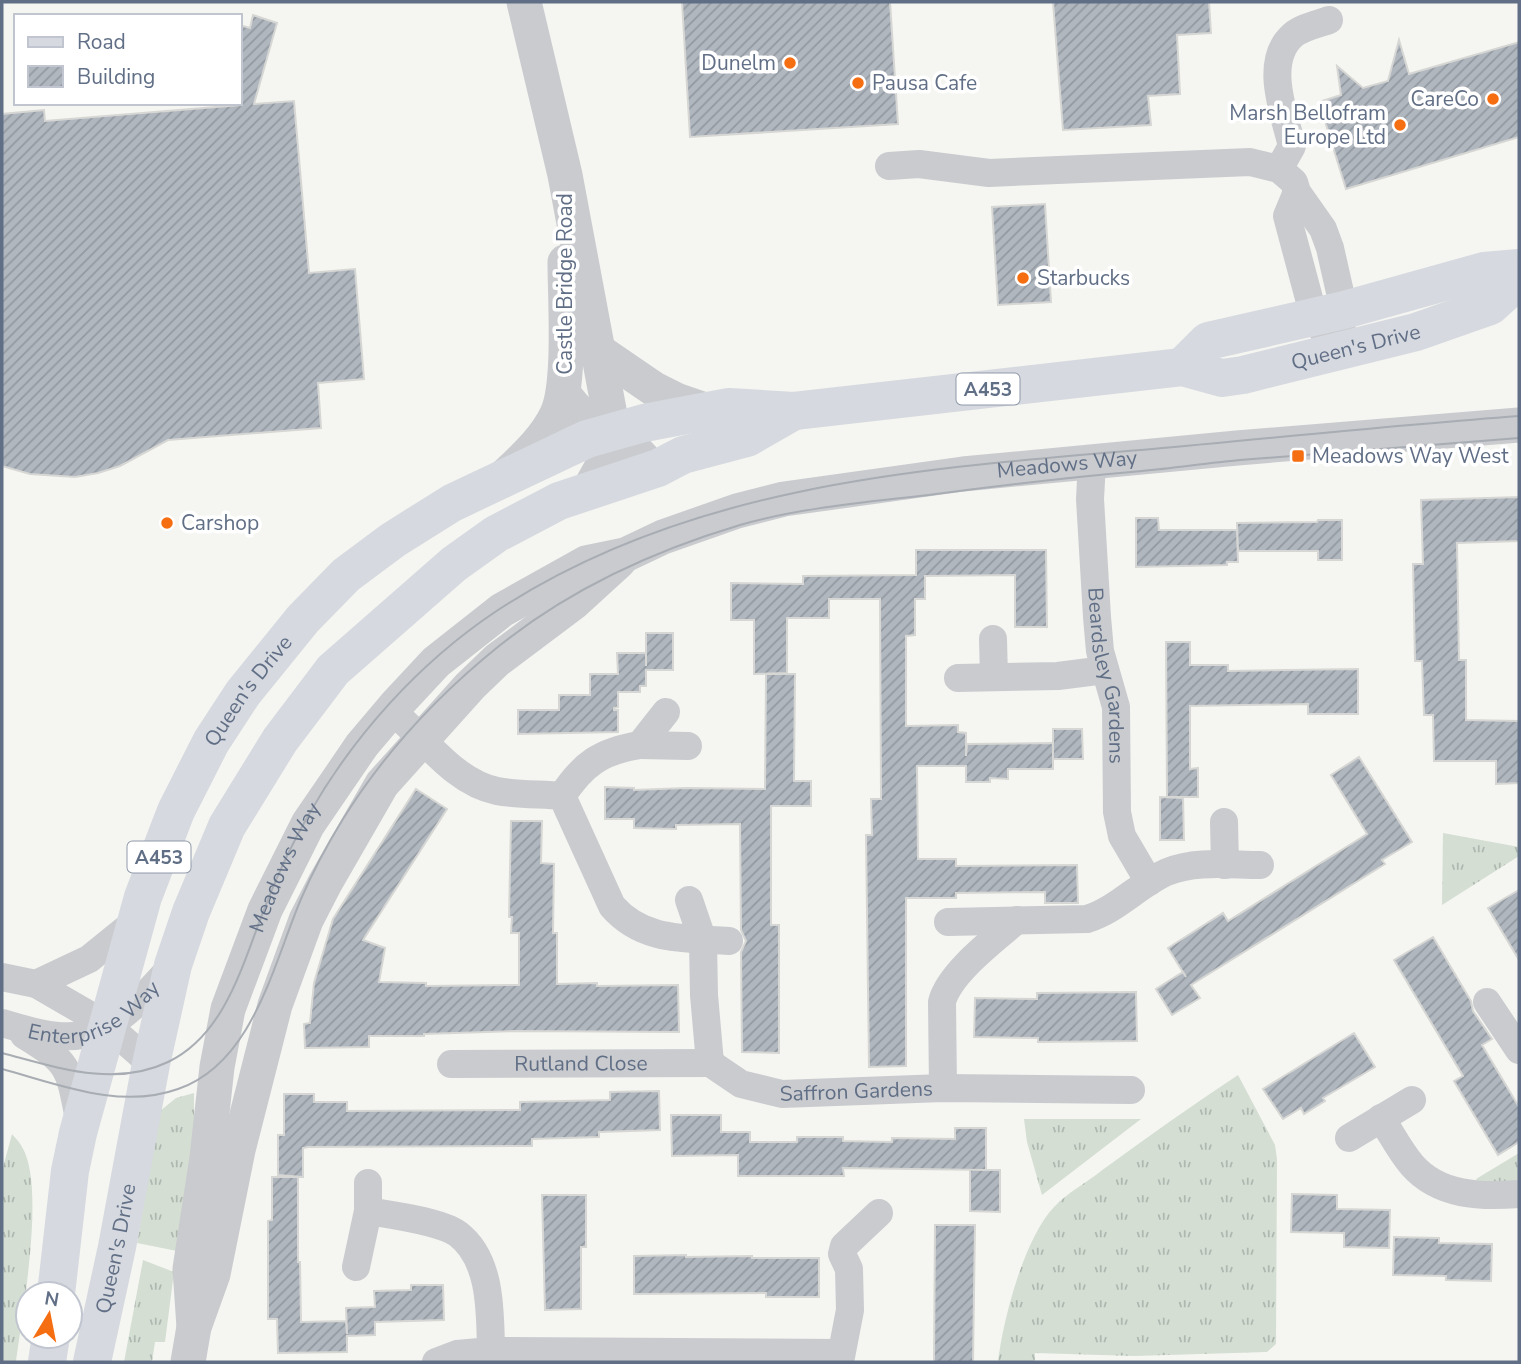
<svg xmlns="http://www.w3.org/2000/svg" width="1521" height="1364" viewBox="0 0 1521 1364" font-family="'Nunito Sans',sans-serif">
	<defs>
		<pattern id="grass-tufts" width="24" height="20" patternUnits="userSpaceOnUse" patternTransform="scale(1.75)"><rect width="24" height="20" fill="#d4ded2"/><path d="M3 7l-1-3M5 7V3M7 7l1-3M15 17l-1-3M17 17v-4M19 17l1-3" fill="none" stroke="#afb8b0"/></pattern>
		<pattern id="building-hatch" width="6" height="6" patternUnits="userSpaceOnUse" patternTransform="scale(1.75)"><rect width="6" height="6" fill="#b1b7bf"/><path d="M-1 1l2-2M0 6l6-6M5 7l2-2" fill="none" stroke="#9399a1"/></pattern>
	</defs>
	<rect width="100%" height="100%" fill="#f5f6f1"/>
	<path fill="url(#grass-tufts)" d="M 1443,833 L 1519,847 L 1519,856 L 1442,905 Z
		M 1238,1075 L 1275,1145 L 1277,1159 L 1276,1344 L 1267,1352 L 1134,1356 L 1035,1353 L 1035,1362 L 998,1362 C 1003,1319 1024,1239 1054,1207 C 1067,1193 1086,1183 1101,1171 C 1146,1138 1191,1106 1238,1075 Z
		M 194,1093 L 194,1135 L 177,1251 L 137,1243 L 160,1111 L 176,1098 Z
		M 1024,1119 L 1141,1119 L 1042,1195 L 1027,1142 Z
		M 12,1134 C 15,1138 20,1142 22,1147 C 46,1186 22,1315 16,1362 L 2,1362 L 2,1171 Z
		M 1519,1153 L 1519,1182 L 1478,1183 L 1476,1179 Z
		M 143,1260 L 174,1272 L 165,1342 L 155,1342 L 152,1362 L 124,1362 Z"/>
	<path fill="url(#building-hatch)" stroke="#d6d7d4" stroke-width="2" d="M 682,2 L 890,2 L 898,124 L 690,137 Z
		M 1053,2 L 1209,2 L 1211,33 L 1177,35 L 1180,94 L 1148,96 L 1151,125 L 1063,130 Z
		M 253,15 L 277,23 L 254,104 L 294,101 L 309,273 L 355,269 L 364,379 L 318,383 L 321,428 L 168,440 L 120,466 L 98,473 L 75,477 L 30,474 L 2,466 L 2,114 L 44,110 L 45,121 L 240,105 L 240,25 L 250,28 Z
		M 1399,40 L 1409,74 L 1519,42 L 1519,137 L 1346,189 L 1319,102 L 1341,95 L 1337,66 L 1363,88 L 1388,81 Z
		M 1045,204 L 1051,302 L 998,305 L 992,207 Z
		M 1519,497 L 1519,541 L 1457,543 L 1459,660 L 1466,660 L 1466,720 L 1519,721 L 1519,783 L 1496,784 L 1496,761 L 1434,761 L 1433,715 L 1424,715 L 1422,661 L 1415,661 L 1413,564 L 1423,564 L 1421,500 Z
		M 1136,518 L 1158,518 L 1159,530 L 1237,530 L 1238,562 L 1227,562 L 1227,565 L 1136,567 Z
		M 1318,520 L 1342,520 L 1342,560 L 1318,560 L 1318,551 L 1238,551 L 1237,523 L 1317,522 Z
		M 916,550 L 1046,550 L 1047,627 L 1015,627 L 1015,575 L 925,576 L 925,599 L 915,599 L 915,635 L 906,636 L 906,726 L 958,725 L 958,732 L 966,733 L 966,756 L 967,744 L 1053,743 L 1053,769 L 1008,769 L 1008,779 L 990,778 L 990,782 L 966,782 L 966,766 L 917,766 L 918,859 L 956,859 L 956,866 L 1077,865 L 1078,903 L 1045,903 L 1045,892 L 956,893 L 956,898 L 906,898 L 906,1066 L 869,1067 L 866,835 L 872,835 L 871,799 L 881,799 L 880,599 L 829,599 L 829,618 L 787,618 L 787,673 L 754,674 L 754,620 L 731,620 L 731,583 L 803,584 L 803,576 L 916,575 Z
		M 646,633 L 673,633 L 673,670 L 646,670 L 646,686 L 640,686 L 640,692 L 618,692 L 618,707 L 614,708 L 614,710 L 618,710 L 618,732 L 518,734 L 518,710 L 559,710 L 559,695 L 590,695 L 590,674 L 618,674 L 617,653 L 646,653 L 646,666 Z
		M 1166,642 L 1190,642 L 1190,665 L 1228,665 L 1228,671 L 1358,669 L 1358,714 L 1308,714 L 1308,704 L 1190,706 L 1190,769 L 1198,768 L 1198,797 L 1167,797 Z
		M 766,674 L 795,674 L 794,781 L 811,781 L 811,806 L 771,806 L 771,925 L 779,925 L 779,1053 L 742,1052 L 741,952 L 746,941 L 741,930 L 740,824 L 676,825 L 676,829 L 634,828 L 634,819 L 605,819 L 605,787 L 634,788 L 634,790 L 687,788 L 765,789 Z
		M 1053,729 L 1082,729 L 1083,759 L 1053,759 Z
		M 1359,757 L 1412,842 L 1382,860 L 1385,864 L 1191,985 L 1200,998 L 1172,1015 L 1156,989 L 1183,972 L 1186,977 L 1168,948 L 1223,913 L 1228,921 L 1367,834 L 1331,775 Z
		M 416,789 L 447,809 L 363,940 L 385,948 L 379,982 L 426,983 L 426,986 L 519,985 L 519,933 L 511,933 L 512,917 L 509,917 L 511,821 L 542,821 L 541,863 L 554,864 L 553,933 L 557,933 L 557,984 L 597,983 L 597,986 L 678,985 L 679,1032 L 515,1031 L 424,1034 L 424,1036 L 369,1036 L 369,1047 L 305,1048 L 304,1024 L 310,1023 L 314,983 L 333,919 Z
		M 1160,797 L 1183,798 L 1184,840 L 1160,840 Z
		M 1519,890 L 1519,960 L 1488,908 Z
		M 1433,937 L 1471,1001 L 1473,1011 L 1492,1039 L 1482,1045 L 1519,1107 L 1519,1142 L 1498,1155 L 1454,1081 L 1463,1076 L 1394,960 Z
		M 1136,992 L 1137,1041 L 1038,1042 L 1038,1038 L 974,1037 L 975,998 L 1037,999 L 1037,993 Z
		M 1354,1033 L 1375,1067 L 1323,1098 L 1325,1101 L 1304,1114 L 1301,1108 L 1283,1119 L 1263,1089 Z
		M 659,1091 L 660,1130 L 599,1132 L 599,1137 L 532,1139 L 532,1146 L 308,1147 L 303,1148 L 303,1177 L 278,1175 L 278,1135 L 284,1135 L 284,1094 L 314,1094 L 314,1102 L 347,1102 L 347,1111 L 520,1110 L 520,1102 L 610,1100 L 610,1092 Z
		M 671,1115 L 721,1115 L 721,1132 L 750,1132 L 750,1142 L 797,1142 L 797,1137 L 843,1137 L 843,1141 L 892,1142 L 892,1138 L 955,1139 L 955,1128 L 986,1128 L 986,1170 L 843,1168 L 844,1176 L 738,1176 L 738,1155 L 672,1156 Z
		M 970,1170 L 1000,1170 L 1000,1212 L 970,1211 Z
		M 272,1177 L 298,1177 L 298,1262 L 300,1262 L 301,1322 L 346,1321 L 347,1334 L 346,1308 L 375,1307 L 374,1291 L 411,1290 L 411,1285 L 443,1285 L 444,1320 L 375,1322 L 375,1335 L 347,1336 L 347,1352 L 278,1353 L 277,1319 L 268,1319 L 268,1221 L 272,1220 Z
		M 1292,1194 L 1337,1195 L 1337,1209 L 1390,1210 L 1389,1248 L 1344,1247 L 1344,1233 L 1291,1232 Z
		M 542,1195 L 586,1195 L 586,1247 L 581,1247 L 581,1309 L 545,1310 Z
		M 935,1225 L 975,1225 L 973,1362 L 934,1362 Z
		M 1394,1237 L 1439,1238 L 1439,1243 L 1492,1244 L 1491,1281 L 1446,1280 L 1446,1276 L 1393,1275 Z
		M 686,1255 L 686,1257 L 752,1256 L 752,1258 L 819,1258 L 819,1297 L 766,1297 L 766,1293 L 634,1294 L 634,1256 Z"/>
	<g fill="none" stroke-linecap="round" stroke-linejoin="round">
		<g stroke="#c9cbcf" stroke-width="28">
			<path d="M 889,166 L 919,164 L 989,173 L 1250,162 L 1279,169 L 1294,182 L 1297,192 L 1323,229 L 1330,248 L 1344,310 L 1341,329"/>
			<path d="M 1279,169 L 1292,146 C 1284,113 1263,61 1293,35 C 1302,27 1318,24 1329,20"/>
			<path d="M 1297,192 L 1287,216 L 1314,317 L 1323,331"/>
			<path id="s1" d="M 1092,462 L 1090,499 L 1097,617 L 1100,651 L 1116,707 L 1117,812 L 1122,836 L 1149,882"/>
			<path d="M 993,639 L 994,677"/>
			<path d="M 958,678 L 1058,676 L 1105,670"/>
			<path d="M 391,710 C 424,737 453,782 497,791 C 518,795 541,794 562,796 L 612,906 C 643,942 686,938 729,941"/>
			<path d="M 640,745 L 688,746"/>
			<path d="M 562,796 C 583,764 601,751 640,745 L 666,712"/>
			<path d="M 1224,822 L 1225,865"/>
			<path d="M 689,900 L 703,941 L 704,995 L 710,1063"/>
			<path d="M 948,922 L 1087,919 C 1117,910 1139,884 1167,872 C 1196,860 1230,865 1260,865"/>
			<path d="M 2,977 L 36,984 L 107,1025 L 151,1064"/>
			<path d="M 36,984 L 89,959 L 136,921"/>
			<path d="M 1487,1002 L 1519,1050"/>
			<path id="s2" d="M 2,1023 C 25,1030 58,1040 82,1035 C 119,1028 148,992 172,966"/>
			<path d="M 24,1035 C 70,1063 69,1068 79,1119"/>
			<path id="s3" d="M 710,1063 L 741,1084 L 782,1094 L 943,1088 L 1131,1090"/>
			<path id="s4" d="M 451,1064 L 710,1063"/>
			<path d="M 943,1088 L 942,1002 C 949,973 995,939 1017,920"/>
			<path d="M 1381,1118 C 1391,1133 1400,1151 1412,1165 C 1439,1196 1481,1197 1519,1194"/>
			<path d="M 1349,1138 L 1412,1100"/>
			<path d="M 368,1211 C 391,1215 440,1221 458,1234 C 492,1260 490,1313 491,1351"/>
			<path d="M 356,1267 L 368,1211 L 368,1183"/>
			<path d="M 436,1362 L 457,1354 L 491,1351 L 841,1353"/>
			<path d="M 840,1362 L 850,1310 L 849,1269 L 842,1254 L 844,1246 L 879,1213"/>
		</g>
		<g stroke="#c9cbcf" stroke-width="35">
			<path d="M 524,2 L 565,175 L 613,431 L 604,463 L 589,490"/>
			<path d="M 597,350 L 654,389 L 676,400 L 708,411"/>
			<path d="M 564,394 C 582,420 587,416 612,431 C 628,441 641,456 653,470"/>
			<path d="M 505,476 C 524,458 546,438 557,414 C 571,383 565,299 565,262"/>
			<path id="s5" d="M 194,1327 L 190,1269 L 207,1158 L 217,1067 L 228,1009 L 265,910 L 308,824 L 362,745 L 395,706 L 436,662 L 502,610 L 586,563 L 625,555 L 663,537 L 737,511 L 784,499 L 963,474 L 1237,448 L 1519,425"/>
			<path d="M 188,1362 L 194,1327 L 213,1274 L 238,1150 L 275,1005 L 306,920 L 325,883 L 382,784 L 470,686 L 497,660 L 573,603 L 619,561"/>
		</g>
		<g stroke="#d6d9df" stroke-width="38">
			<path d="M 1182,367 L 1208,341 L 1344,310 L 1484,271 L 1519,268"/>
			<path id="s6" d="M 56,1294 L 70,1171 L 78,1133 L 143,897 L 176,811 L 211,742 L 243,693 L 303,619 L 346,575 L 393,540 L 452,503 L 587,439 L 644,423 L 729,407 L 794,411 L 1182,367 L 1222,378 L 1243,375 L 1416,332 L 1490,306 L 1519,280"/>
			<path d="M 47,1362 L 51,1336"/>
			<path id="s7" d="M 92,1362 L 117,1247 L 151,1064 L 173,965 L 191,912 L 227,826 L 280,740 L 333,670 L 454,564 L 496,534 L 559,501 L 658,468 L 683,455 L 747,438 L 794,411"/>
		</g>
		<g stroke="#a8acb3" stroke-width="2">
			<path id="s8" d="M 2,1053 C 56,1067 114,1088 168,1062 C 229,1033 245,954 269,897 C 280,869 293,842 308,816 C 353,736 419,663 495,612 C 690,483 926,468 1152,449 C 1274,438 1397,425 1519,416"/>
			<path d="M 2,1069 C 58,1084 120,1110 178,1089 C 253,1063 273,965 301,899 C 313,871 327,845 343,819 C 384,753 438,695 499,646 C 570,589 653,551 740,525 C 802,507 871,502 936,494 C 1004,485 1073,477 1142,471 C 1175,468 1207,463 1240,460 C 1333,452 1426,445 1519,438"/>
		</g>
	</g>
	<g fill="#f56e12" stroke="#fff" stroke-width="2.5">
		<circle cx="790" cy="63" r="7"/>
		<circle cx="858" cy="83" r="7"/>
		<circle cx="1493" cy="99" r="7"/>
		<circle cx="1400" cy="125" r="7"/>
		<circle cx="1023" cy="278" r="7"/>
		<rect x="1291" y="449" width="14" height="14" rx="3.5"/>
		<circle cx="167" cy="523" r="7"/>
	</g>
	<g text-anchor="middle" stroke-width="7" stroke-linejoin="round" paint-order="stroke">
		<g fill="#fff" stroke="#909aaa" stroke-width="2">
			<rect x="956.5" y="373.5" width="63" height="31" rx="5"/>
			<rect x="127.5" y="841.5" width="63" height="31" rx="5"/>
		</g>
		<g font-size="19" font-weight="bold" fill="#616f86">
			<text x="988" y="396">A453</text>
			<text x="159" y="864">A453</text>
		</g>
		<g font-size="21" fill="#616f86" stroke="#fff" text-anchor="start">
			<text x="776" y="70" text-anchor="end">Dunelm</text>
			<text x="872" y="90">Pausa Cafe</text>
			<text x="1479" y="106" text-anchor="end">CareCo</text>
			<text x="1386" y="120" text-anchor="end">Marsh Bellofram<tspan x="1386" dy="24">Europe Ltd</tspan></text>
			<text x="1037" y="285">Starbucks</text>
			<text x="1312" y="463">Meadows Way West</text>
			<text x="181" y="530">Carshop</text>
		</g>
		<g font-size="21" fill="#616f86" stroke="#fff">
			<text transform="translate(565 284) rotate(-90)" y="7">Castle Bridge Road</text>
			<text dy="7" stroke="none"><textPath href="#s6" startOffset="1850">Queen's Drive</textPath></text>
			<text dy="7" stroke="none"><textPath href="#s5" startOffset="1404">Meadows Way</textPath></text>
			<text dy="7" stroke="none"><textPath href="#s1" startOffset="215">Beardsley Gardens</textPath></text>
			<text dy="7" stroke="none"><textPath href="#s6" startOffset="640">Queen's Drive</textPath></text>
			<text dy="7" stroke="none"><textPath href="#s8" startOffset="402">Meadows Way</textPath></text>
			<text dy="7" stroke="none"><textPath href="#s2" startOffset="100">Enterprise Way</textPath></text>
			<text dy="7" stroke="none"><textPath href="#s4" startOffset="130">Rutland Close</textPath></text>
			<text dy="7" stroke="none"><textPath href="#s3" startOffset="154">Saffron Gardens</textPath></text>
			<text dy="7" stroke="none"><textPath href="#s7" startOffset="116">Queen's Drive</textPath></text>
		</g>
	</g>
	<rect width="1521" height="1364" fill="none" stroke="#616f86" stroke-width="7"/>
	<rect x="14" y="14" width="228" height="91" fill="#ffffff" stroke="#c0c5cf" stroke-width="2"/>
	<rect x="28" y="37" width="35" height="10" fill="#d6d9df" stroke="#c0c5cf" stroke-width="2"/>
	<text x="77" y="49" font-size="21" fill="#616f86">Road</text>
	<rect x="28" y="66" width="35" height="21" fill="url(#building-hatch)" stroke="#c0c5cf" stroke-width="2"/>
	<text x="77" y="84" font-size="21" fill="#616f86">Building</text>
	<g transform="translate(49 1315) rotate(10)"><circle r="33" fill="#ffffff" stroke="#c0c5cf" stroke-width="2"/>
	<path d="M0-5L12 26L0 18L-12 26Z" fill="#f56e12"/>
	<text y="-10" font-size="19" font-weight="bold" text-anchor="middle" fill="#616f86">N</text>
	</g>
</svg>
